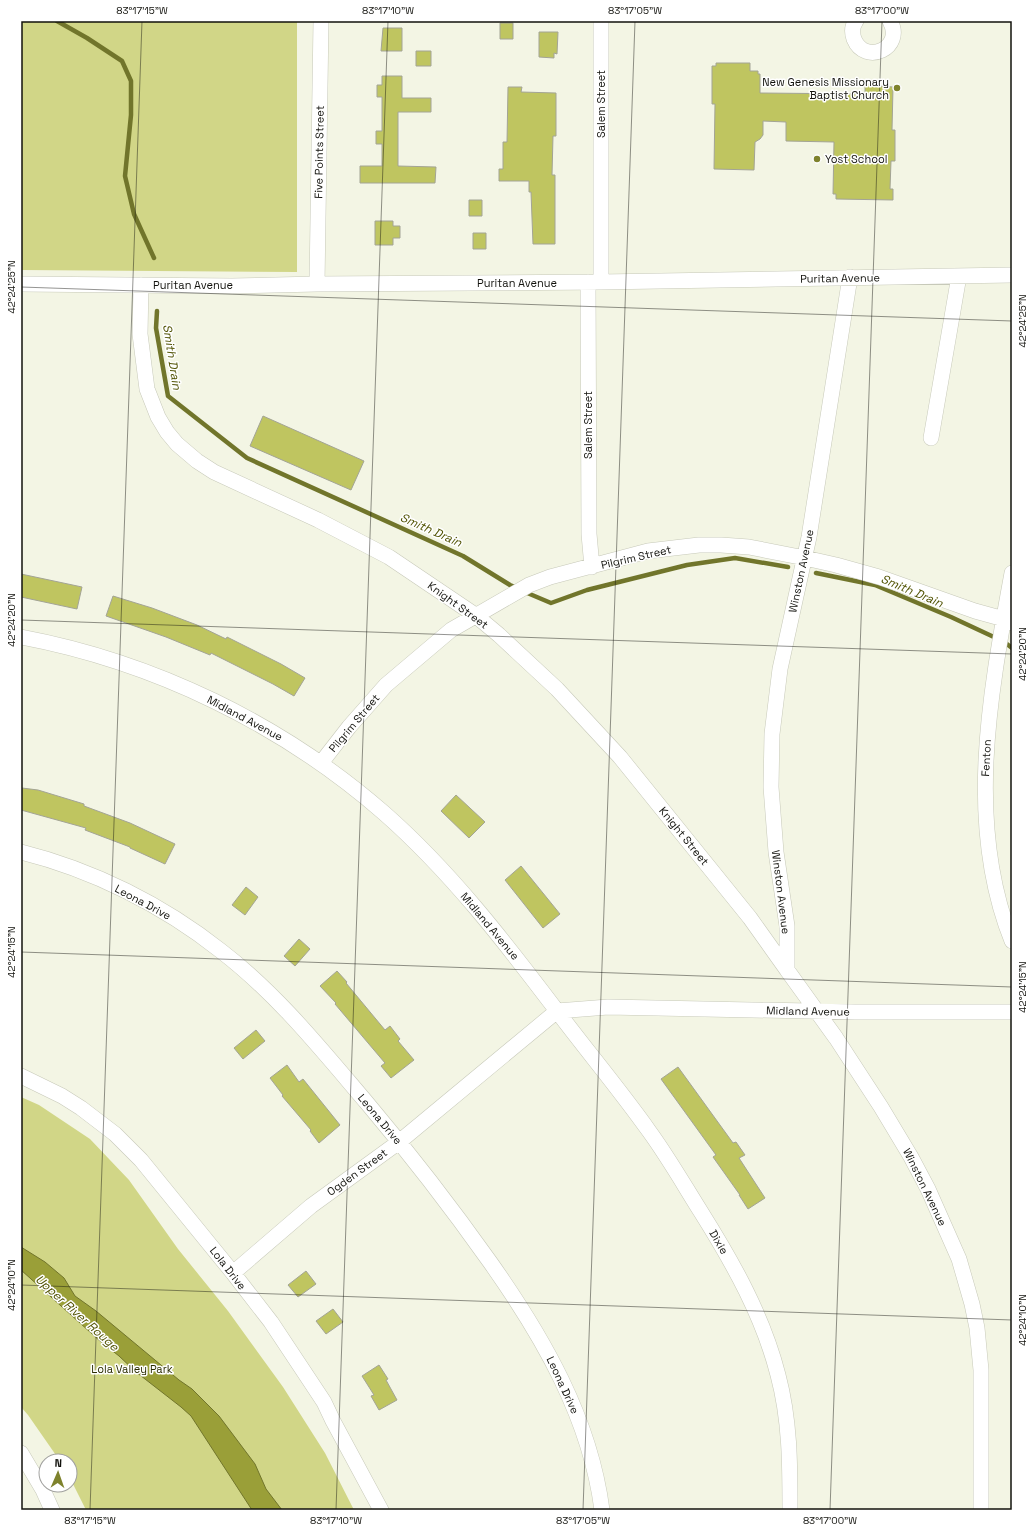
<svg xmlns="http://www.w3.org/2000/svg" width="1033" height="1531" viewBox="0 0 1033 1531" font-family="'Space Grotesk',sans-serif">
	<rect width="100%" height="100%" fill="#f3f5e4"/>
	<path fill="#d1d687" d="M 21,21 L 297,21 L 297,272 L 21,270 Z
		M 21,1097 L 39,1105 L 90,1139 L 129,1180 L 178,1249 L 228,1311 L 283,1387 L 325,1453 L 354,1510 L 86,1510 L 70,1478 L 70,1461 L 60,1461 L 28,1415 L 21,1407 Z"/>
	<path fill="#9a9f38" stroke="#71752b" d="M 21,1247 L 45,1262 L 64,1278 L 75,1296 L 96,1311 L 179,1380 L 192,1389 L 219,1416 L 255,1464 L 266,1489 L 282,1510 L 252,1510 L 191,1416 L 181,1407 L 136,1372 L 119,1356 L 100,1341 L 21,1270 Z"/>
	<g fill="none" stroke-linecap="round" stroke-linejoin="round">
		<path stroke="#71752b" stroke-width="4.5" d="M 57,21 L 87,38 L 122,61 L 131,81 L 131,115 L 125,176 L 134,214 L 154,258
			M 157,311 L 156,328 L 168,396 L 247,458 L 463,556 L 510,585 L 517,588
			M 816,573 L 875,585 L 951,617 L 996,638
			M 525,592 L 551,603 L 587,590 L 687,565 L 735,558 L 788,567
			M 1003,641 L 1012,648"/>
	</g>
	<path fill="#bfc560" stroke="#a3a495" d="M 500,23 L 513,23 L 513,39 L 500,39 Z
		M 383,28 L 402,28 L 402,51 L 381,51 Z
		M 539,32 L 558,32 L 557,54 L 554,53 L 554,58 L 539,57 Z
		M 416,51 L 431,51 L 431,66 L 416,66 Z
		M 716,63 L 750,63 L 750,71 L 758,71 L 758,74 L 760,74 L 760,93 L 865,94 L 865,84 L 879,84 L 879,86 L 893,87 L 892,130 L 895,130 L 895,161 L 891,161 L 890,189 L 893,189 L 893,200 L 836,199 L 836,194 L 833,194 L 834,142 L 786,141 L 786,122 L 763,121 L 763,135 L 760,139 L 755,142 L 754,170 L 714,169 L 715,104 L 712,104 L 712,66 L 716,66 Z
		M 382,76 L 402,76 L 402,98 L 431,98 L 431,112 L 398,112 L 398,166 L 436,167 L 435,183 L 360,183 L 360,166 L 382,166 L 382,144 L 376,144 L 376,131 L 382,131 L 382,97 L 377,97 L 377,85 L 382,85 Z
		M 508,87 L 522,87 L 521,92 L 556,93 L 556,136 L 553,136 L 552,175 L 555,175 L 555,244 L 533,244 L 531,192 L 529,192 L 529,181 L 499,181 L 499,169 L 503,169 L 503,142 L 507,142 Z
		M 469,200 L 482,200 L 482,216 L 469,216 Z
		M 375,221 L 393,221 L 393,226 L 400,226 L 400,238 L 393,238 L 393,245 L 375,245 Z
		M 473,233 L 486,233 L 486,249 L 473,249 Z
		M 263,416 L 364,461 L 351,490 L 250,446 Z
		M 21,574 L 82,587 L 77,609 L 21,597 Z
		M 113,596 L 152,608 L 197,625 L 226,639 L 227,637 L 281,664 L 305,678 L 294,696 L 273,684 L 211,653 L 210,655 L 166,637 L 106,616 Z
		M 22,788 L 38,790 L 84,804 L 84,806 L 130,823 L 175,844 L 165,864 L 130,848 L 130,847 L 85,830 L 86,828 L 21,810 Z
		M 456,795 L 485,822 L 469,838 L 441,811 Z
		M 521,866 L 560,914 L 543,928 L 505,880 Z
		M 246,887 L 258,897 L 245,915 L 232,905 Z
		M 299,939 L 310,949 L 295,966 L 284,956 Z
		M 337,971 L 347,982 L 346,983 L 385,1030 L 390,1026 L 400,1039 L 398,1041 L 414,1060 L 391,1078 L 381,1066 L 385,1063 L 335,1004 L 336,1003 L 320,986 Z
		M 256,1030 L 265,1041 L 243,1059 L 234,1048 Z
		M 287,1065 L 299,1082 L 303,1079 L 340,1125 L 319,1143 L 310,1131 L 311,1130 L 282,1096 L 283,1095 L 270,1078 Z
		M 678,1067 L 733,1143 L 736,1142 L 745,1155 L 739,1158 L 765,1198 L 748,1209 L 739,1195 L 740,1195 L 713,1157 L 716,1155 L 661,1079 Z
		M 306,1271 L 316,1284 L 298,1297 L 288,1285 Z
		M 333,1309 L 343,1322 L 326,1334 L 316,1321 Z
		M 379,1365 L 388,1379 L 386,1380 L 397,1400 L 379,1410 L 371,1396 L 374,1395 L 362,1376 Z"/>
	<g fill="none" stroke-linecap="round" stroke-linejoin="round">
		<g stroke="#c7c9b9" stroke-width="16">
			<path id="minor" d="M 856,21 C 852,26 852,33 854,39 C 865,66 905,48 890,21
				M 850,277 L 809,537 L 780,669 L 772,734 L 771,787 L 776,852 L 787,926 L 787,970 L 836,1038 L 881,1107 L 911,1157 L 928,1189 L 959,1259 L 972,1304 L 977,1328 L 981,1370 L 981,1510
				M 588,282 L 589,534 L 592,567
				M 601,282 L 601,21
				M 21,284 L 232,286 L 317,284 L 601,282 L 1012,275
				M 317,284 L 321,21
				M 141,285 L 140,334 L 147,389 L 158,417 L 167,432 L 177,444 L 197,461 L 214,472 L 318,520 L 389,557 L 475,615 L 499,635 L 557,689 L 620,757 L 750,918 L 787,970
				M 931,438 L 959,276
				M 1012,573 C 990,693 965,824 1012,941
				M 21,637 C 154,662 282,724 384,813 C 450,871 504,941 557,1011 L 608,1007 L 855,1012 L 1012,1012
				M 321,763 L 349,727 L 386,685 L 451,630 L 529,585 L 550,577 L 648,551 L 699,545 L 721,545 L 749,547 L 805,558 L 836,565 L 879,577 L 975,611 L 1004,619 L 1012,623
				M 21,852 C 93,870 163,905 221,951 C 277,994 321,1049 367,1103 C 410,1154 451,1207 490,1262 C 543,1337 590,1418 602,1510
				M 21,1076 L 62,1096 L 81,1108 L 115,1134 L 141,1160 L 233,1273 L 271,1322 L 324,1402 L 333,1421 L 381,1510
				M 233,1273 L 311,1206 L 399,1142 L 557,1011 C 587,1051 620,1090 649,1131 C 668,1157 684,1185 701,1212 C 733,1263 763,1316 778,1375 C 790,1420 790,1464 790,1510
				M 21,1453 L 43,1490 L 52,1510"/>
		</g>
		<use href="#minor" stroke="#fff" stroke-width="15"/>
	</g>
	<path fill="none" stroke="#12120d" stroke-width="1" stroke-opacity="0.45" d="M 21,287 L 1012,321M 21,620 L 1012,654M 21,952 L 1012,987M 21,1285 L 1012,1320M 90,1510 L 142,21M 336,1510 L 388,21M 583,1510 L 635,21M 830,1510 L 882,21"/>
	<g fill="#7e822c" stroke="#fff" stroke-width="1.5">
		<circle cx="897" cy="88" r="4"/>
		<circle cx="817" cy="159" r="4"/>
	</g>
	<g text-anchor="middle" stroke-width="3" stroke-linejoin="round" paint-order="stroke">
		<g font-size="11" fill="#12120d" stroke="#fff" text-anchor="end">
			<text x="889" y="86">New Genesis Missionary<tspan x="889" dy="13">Baptist Church</tspan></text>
			<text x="825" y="163" text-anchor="start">Yost School</text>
		</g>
		<g font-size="11" fill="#12120d" stroke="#fff">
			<text transform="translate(601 104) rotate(-90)" y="4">Salem Street</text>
			<text transform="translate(319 152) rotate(-89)" y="4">Five Points Street</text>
			<text transform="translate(840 278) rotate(-1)" y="4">Puritan Avenue</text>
			<text x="517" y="287">Puritan Avenue</text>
			<text x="193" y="289">Puritan Avenue</text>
			<text transform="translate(588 425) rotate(-90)" y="4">Salem Street</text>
			<text transform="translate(636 557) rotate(-13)" y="4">Pilgrim Street</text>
			<text transform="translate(801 571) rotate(-78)" y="4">Winston Avenue</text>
			<text transform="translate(458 605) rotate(36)" y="4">Knight Street</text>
			<text transform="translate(245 718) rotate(28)" y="4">Midland Avenue</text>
			<text transform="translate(354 723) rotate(-50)" y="4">Pilgrim Street</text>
			<text transform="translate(986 758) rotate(-87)" y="4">Fenton</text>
			<text transform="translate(684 836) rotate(51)" y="4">Knight Street</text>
			<text transform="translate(781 892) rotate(83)" y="4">Winston Avenue</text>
			<text transform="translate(143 902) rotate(28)" y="4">Leona Drive</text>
			<text transform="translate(490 926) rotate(50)" y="4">Midland Avenue</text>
			<text transform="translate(808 1011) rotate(1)" y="4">Midland Avenue</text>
			<text transform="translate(380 1119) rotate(50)" y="4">Leona Drive</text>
			<text transform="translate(357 1172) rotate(-36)" y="4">Ogden Street</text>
			<text transform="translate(925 1187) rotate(64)" y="4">Winston Avenue</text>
			<text transform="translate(719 1242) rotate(60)" y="4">Dixie</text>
			<text transform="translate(228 1268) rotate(52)" y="4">Lola Drive</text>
			<text transform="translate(563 1385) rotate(65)" y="4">Leona Drive</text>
		</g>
		<g font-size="11" fill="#2b2d01" stroke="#fff">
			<text x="132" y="1373">Lola Valley Park</text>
		</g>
		<g font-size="12" font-style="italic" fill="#515303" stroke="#fff">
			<text transform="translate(172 357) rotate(81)" y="4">Smith Drain</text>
			<text transform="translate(431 530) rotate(24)" y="4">Smith Drain</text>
			<text transform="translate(912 591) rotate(23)" y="4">Smith Drain</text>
			<text transform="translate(77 1313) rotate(42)" y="4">Upper River Rouge</text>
		</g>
	</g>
	<rect width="1033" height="1531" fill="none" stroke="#ffffff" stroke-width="44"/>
	<g transform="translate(58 1473) rotate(2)"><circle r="19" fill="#ffffff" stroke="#a0a09e"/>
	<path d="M0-3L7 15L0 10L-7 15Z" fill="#7e822c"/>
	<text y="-6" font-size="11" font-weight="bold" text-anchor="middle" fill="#12120d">N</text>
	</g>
	<rect x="22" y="22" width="989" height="1487" fill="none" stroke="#12120d" stroke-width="1.5"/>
	<g font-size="10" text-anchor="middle" fill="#12120d">
		<text x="142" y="14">83°17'15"W</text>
		<text x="388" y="14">83°17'10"W</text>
		<text x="635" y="14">83°17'05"W</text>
		<text x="882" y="14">83°17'00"W</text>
		<text transform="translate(11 287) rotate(-90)" y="4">42°24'25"N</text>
		<text transform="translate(1022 321) rotate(-90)" y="4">42°24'25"N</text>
		<text transform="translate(11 620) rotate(-90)" y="4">42°24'20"N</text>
		<text transform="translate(1022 654) rotate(-90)" y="4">42°24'20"N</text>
		<text transform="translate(11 952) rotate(-90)" y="4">42°24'15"N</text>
		<text transform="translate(1022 987) rotate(-90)" y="4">42°24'15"N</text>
		<text transform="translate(11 1285) rotate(-90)" y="4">42°24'10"N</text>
		<text transform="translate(1022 1320) rotate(-90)" y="4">42°24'10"N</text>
		<text x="90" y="1524">83°17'15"W</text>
		<text x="336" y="1524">83°17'10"W</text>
		<text x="583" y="1524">83°17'05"W</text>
		<text x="830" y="1524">83°17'00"W</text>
	</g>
</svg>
